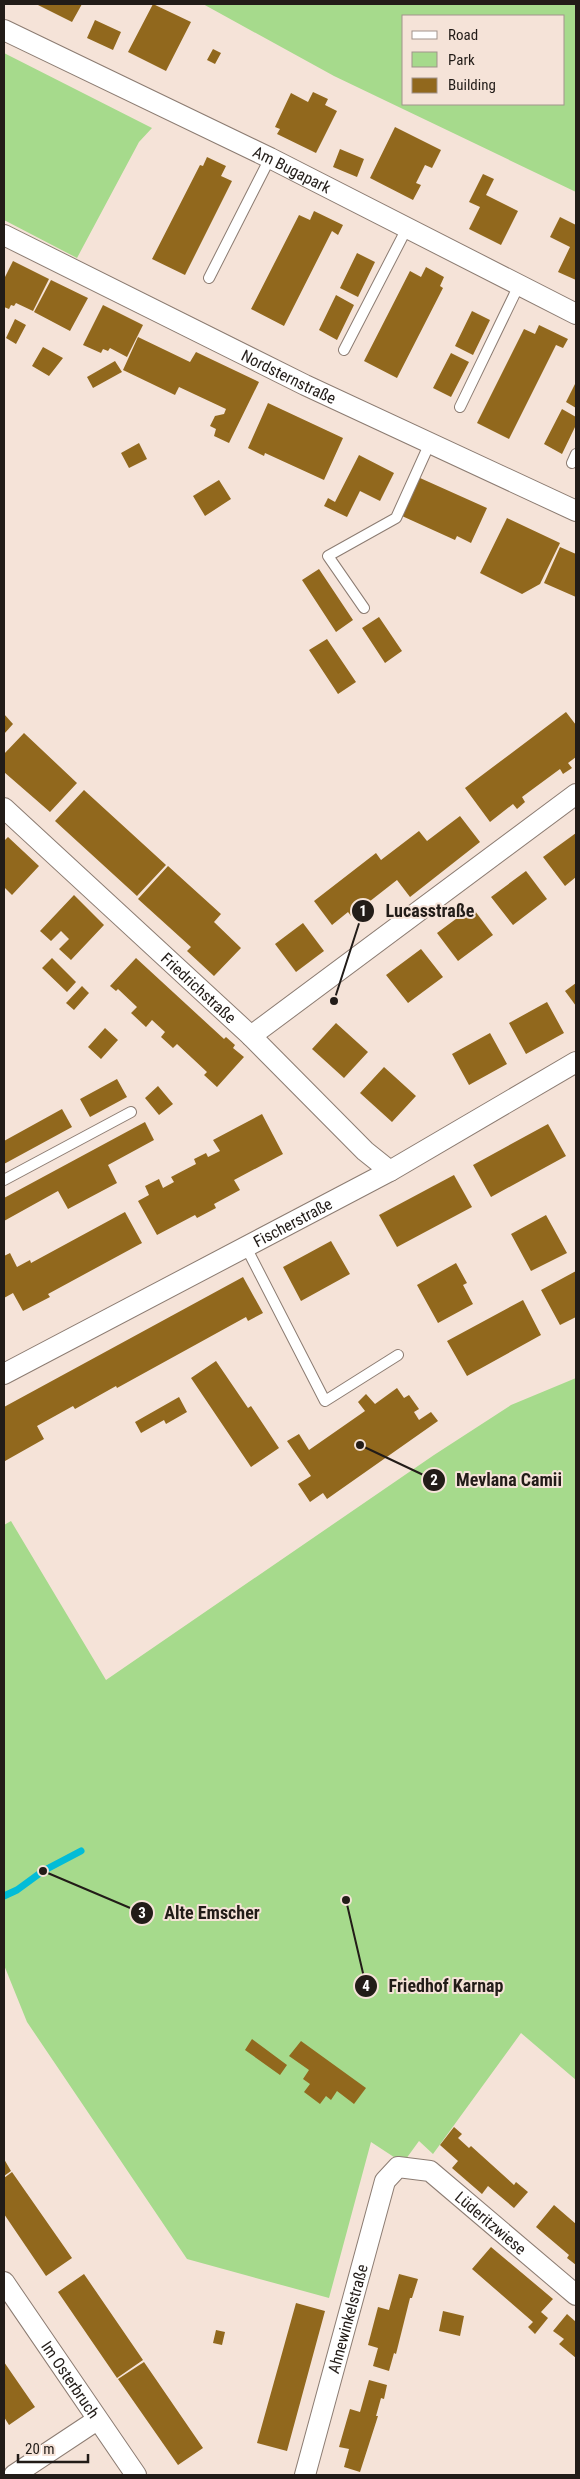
<svg xmlns="http://www.w3.org/2000/svg" width="580" height="2479" viewBox="0 0 580 2479" font-family="'Roboto Condensed',sans-serif">
	<rect width="100%" height="100%" fill="#f5e3d8"/>
	<path fill="#a6da8c" fill-rule="evenodd" d="M 203,4 L 576,4 L 576,192 L 334,76 ZM 404,16 L 564,16 L 564,104 L 404,104 Z
		M 4,53 L 152,128 L 139,142 L 77,258 L 4,220 Z
		M 576,1378 L 576,2080 L 521,2033 L 433,2154 L 419,2141 L 403,2163 L 371,2142 L 329,2298 L 187,2259 L 27,2022 L 4,1965 L 4,1525 L 11,1521 L 106,1680 L 434,1455 L 511,1405 Z"/>
	<g fill="none" stroke-linecap="round" stroke-linejoin="round">
		<path stroke="#02bcd7" stroke-width="7" d="M 4,1896 L 17,1890 L 43,1871 L 81,1851"/>
	</g>
	<path fill="#91681d" d="M 36,4 L 82,4 L 72,22 Z
		M 153,4 L 191,22 L 166,71 L 128,52 Z
		M 95,20 L 121,32 L 113,50 L 87,38 Z
		M 213,49 L 221,53 L 215,64 L 207,60 Z
		M 313,92 L 328,99 L 325,105 L 337,111 L 316,153 L 277,134 L 280,129 L 275,127 L 291,93 L 308,102 Z
		M 395,127 L 441,150 L 432,168 L 425,165 L 416,183 L 421,185 L 413,200 L 370,178 Z
		M 340,149 L 364,159 L 357,177 L 333,167 Z
		M 207,157 L 226,166 L 221,176 L 232,181 L 185,275 L 152,259 L 200,165 L 203,166 Z
		M 483,174 L 494,179 L 486,195 L 518,211 L 501,245 L 469,229 L 480,207 L 469,202 Z
		M 314,211 L 343,225 L 338,235 L 332,231 L 284,326 L 251,309 L 299,215 L 310,220 Z
		M 560,217 L 576,225 L 576,280 L 558,272 L 570,247 L 550,237 Z
		M 357,253 L 375,262 L 358,297 L 340,288 Z
		M 13,261 L 49,279 L 33,311 L 16,303 L 14,306 L 11,305 L 9,309 L 4,307 L 4,279 Z
		M 426,267 L 444,277 L 440,286 L 443,288 L 397,378 L 364,361 L 410,271 L 421,277 Z
		M 51,280 L 88,298 L 70,331 L 34,312 Z
		M 336,295 L 354,305 L 337,340 L 319,330 Z
		M 103,305 L 143,325 L 127,357 L 110,348 L 108,351 L 103,349 L 101,353 L 83,345 Z
		M 472,311 L 490,320 L 473,355 L 455,346 Z
		M 15,319 L 26,325 L 16,344 L 6,338 Z
		M 539,325 L 568,339 L 563,348 L 556,345 L 509,439 L 477,423 L 524,329 L 535,334 Z
		M 138,337 L 190,362 L 196,352 L 259,382 L 229,443 L 214,436 L 216,429 L 210,426 L 215,416 L 224,414 L 226,409 L 179,387 L 175,395 L 123,370 Z
		M 43,347 L 63,358 L 49,376 L 32,366 Z
		M 451,353 L 469,362 L 451,397 L 433,388 Z
		M 115,361 L 122,372 L 93,388 L 87,377 Z
		M 576,382 L 576,408 L 566,402 Z
		M 268,403 L 343,438 L 324,480 L 265,453 L 264,456 L 248,448 Z
		M 562,409 L 576,417 L 576,425 L 562,454 L 544,444 Z
		M 139,443 L 147,459 L 129,468 L 121,453 Z
		M 359,455 L 394,473 L 380,501 L 360,491 L 347,517 L 324,506 L 328,498 L 335,502 Z
		M 420,478 L 487,508 L 471,543 L 457,536 L 455,540 L 402,516 Z
		M 219,480 L 231,499 L 205,516 L 193,496 Z
		M 507,518 L 560,543 L 540,584 L 522,594 L 480,573 Z
		M 560,547 L 576,554 L 576,597 L 544,583 Z
		M 319,569 L 353,620 L 336,632 L 302,580 Z
		M 379,617 L 402,651 L 385,663 L 362,628 Z
		M 327,639 L 356,682 L 338,694 L 309,650 Z
		M 566,712 L 576,725 L 576,757 L 568,763 L 572,768 L 563,774 L 560,769 L 522,797 L 525,802 L 517,809 L 513,804 L 490,822 L 465,788 Z
		M 4,714 L 13,724 L 4,734 Z
		M 24,733 L 77,783 L 50,812 L 4,772 L 4,754 Z
		M 84,790 L 166,865 L 137,896 L 55,821 Z
		M 460,816 L 480,842 L 410,897 L 397,880 L 351,916 L 348,912 L 332,925 L 314,901 L 376,853 L 381,860 L 419,831 L 427,841 Z
		M 576,833 L 576,877 L 565,886 L 543,857 Z
		M 8,837 L 39,866 L 12,895 L 4,887 L 4,841 Z
		M 168,866 L 221,914 L 214,922 L 241,948 L 214,976 L 187,951 L 191,947 L 138,899 Z
		M 526,871 L 547,899 L 513,925 L 491,897 Z
		M 74,895 L 104,925 L 71,960 L 59,949 L 69,939 L 61,931 L 51,941 L 40,931 Z
		M 472,907 L 493,935 L 458,961 L 437,933 Z
		M 303,923 L 324,951 L 296,972 L 275,944 Z
		M 421,949 L 443,977 L 408,1003 L 386,975 Z
		M 52,958 L 76,982 L 67,992 L 42,968 Z
		M 136,958 L 224,1039 L 226,1037 L 235,1045 L 233,1048 L 244,1057 L 217,1087 L 204,1075 L 207,1072 L 177,1044 L 173,1048 L 161,1037 L 165,1032 L 152,1020 L 146,1027 L 131,1013 L 137,1007 L 118,989 L 116,991 L 110,986 Z
		M 576,983 L 576,1006 L 565,991 Z
		M 82,986 L 89,993 L 74,1010 L 66,1003 Z
		M 547,1002 L 564,1033 L 526,1054 L 509,1023 Z
		M 336,1023 L 368,1052 L 344,1078 L 312,1049 Z
		M 105,1028 L 118,1040 L 101,1059 L 88,1047 Z
		M 490,1033 L 507,1064 L 469,1085 L 452,1054 Z
		M 384,1067 L 416,1096 L 392,1122 L 360,1093 Z
		M 117,1079 L 127,1097 L 90,1117 L 80,1099 Z
		M 158,1086 L 173,1104 L 159,1115 L 145,1098 Z
		M 62,1109 L 72,1127 L 4,1164 L 4,1141 Z
		M 262,1114 L 283,1154 L 234,1180 L 240,1190 L 214,1204 L 216,1208 L 197,1218 L 195,1215 L 157,1235 L 138,1201 L 149,1195 L 145,1186 L 159,1179 L 163,1188 L 174,1182 L 171,1177 L 196,1164 L 194,1159 L 206,1153 L 208,1157 L 220,1151 L 213,1140 Z
		M 145,1122 L 154,1140 L 108,1165 L 117,1183 L 68,1209 L 58,1191 L 4,1221 L 4,1198 Z
		M 548,1124 L 566,1156 L 491,1197 L 473,1165 Z
		M 454,1175 L 472,1207 L 397,1247 L 379,1215 Z
		M 125,1212 L 142,1243 L 48,1294 L 50,1297 L 23,1311 L 13,1293 L 4,1298 L 4,1256 L 10,1253 L 17,1267 L 30,1260 L 31,1263 Z
		M 546,1215 L 567,1253 L 531,1271 L 511,1234 Z
		M 331,1241 L 350,1274 L 301,1301 L 283,1267 Z
		M 456,1263 L 467,1283 L 463,1285 L 473,1304 L 438,1323 L 417,1285 Z
		M 576,1271 L 576,1317 L 560,1325 L 541,1290 Z
		M 243,1277 L 263,1313 L 248,1321 L 246,1317 L 117,1388 L 116,1386 L 75,1409 L 73,1406 L 37,1426 L 44,1439 L 5,1461 L 4,1407 Z
		M 523,1300 L 541,1335 L 467,1376 L 447,1341 Z
		M 216,1361 L 248,1408 L 251,1406 L 279,1448 L 251,1467 L 191,1378 Z
		M 397,1388 L 404,1398 L 409,1395 L 419,1409 L 414,1412 L 419,1420 L 431,1412 L 438,1421 L 327,1499 L 323,1493 L 310,1502 L 298,1484 L 311,1476 L 287,1441 L 299,1434 L 309,1450 L 365,1411 L 358,1402 L 366,1394 L 375,1404 Z
		M 179,1397 L 187,1412 L 166,1424 L 164,1420 L 141,1433 L 135,1422 Z
		M 252,2039 L 287,2065 L 280,2075 L 245,2050 Z
		M 301,2041 L 366,2088 L 354,2104 L 337,2091 L 331,2100 L 326,2096 L 320,2104 L 304,2092 L 310,2084 L 303,2079 L 309,2070 L 289,2056 Z
		M 454,2127 L 462,2134 L 458,2138 L 469,2148 L 471,2146 L 514,2185 L 516,2182 L 528,2192 L 514,2208 L 488,2186 L 482,2194 L 452,2168 L 458,2161 L 440,2145 Z
		M 4,2159 L 11,2171 L 4,2176 Z
		M 12,2172 L 72,2258 L 46,2276 L 4,2214 L 4,2178 Z
		M 554,2205 L 576,2224 L 576,2265 L 567,2258 L 569,2255 L 536,2227 Z
		M 491,2247 L 553,2299 L 541,2312 L 548,2318 L 535,2334 L 528,2327 L 533,2322 L 472,2269 Z
		M 84,2274 L 143,2360 L 117,2378 L 58,2292 Z
		M 399,2274 L 418,2279 L 412,2298 L 410,2298 L 396,2354 L 394,2353 L 389,2371 L 373,2366 L 378,2348 L 368,2345 L 378,2307 L 389,2310 Z
		M 296,2303 L 325,2311 L 287,2451 L 257,2443 Z
		M 443,2311 L 464,2316 L 460,2336 L 439,2331 Z
		M 567,2314 L 576,2322 L 576,2358 L 559,2344 L 564,2339 L 553,2331 Z
		M 216,2330 L 225,2332 L 222,2345 L 213,2343 Z
		M 4,2362 L 35,2407 L 9,2425 L 4,2417 Z
		M 144,2362 L 203,2448 L 178,2465 L 118,2379 Z
		M 369,2380 L 387,2385 L 384,2399 L 381,2398 L 376,2416 L 378,2416 L 360,2472 L 344,2467 L 349,2449 L 339,2447 L 350,2409 L 360,2412 Z"/>
	<g fill="none" stroke-linecap="round" stroke-linejoin="round">
		<g stroke="#8c7c72" stroke-width="12">
			<path id="lane" d="M 209,278 L 270,158
				M 344,350 L 407,228
				M 460,407 L 519,285
				M 572,463 L 576,454
				M 364,608 L 328,556 L 396,518 L 429,445
				M 4,1180 L 131,1112
				M 246,1247 L 325,1401 L 398,1355"/>
		</g>
		<g stroke="#8c7c72" stroke-width="22">
			<g id="street">
				<path id="s1" d="M 4,30 L 270,158 L 576,314"/>
				<path id="s2" d="M 4,235 L 305,385 L 576,511"/>
				<path id="s3" d="M 4,808 L 251,1036 L 365,1151 L 390,1171"/>
				<path d="M 251,1036 L 576,794"/>
				<path id="s4" d="M 4,1374 L 390,1171 L 576,1062"/>
				<path id="s5" d="M 4,2282 L 136,2475"/>
				<path d="M 14,2475 L 97,2420"/>
				<path id="s6" d="M 305,2475 L 385,2181 L 398,2167 L 430,2171 L 576,2295"/>
			</g>
		</g>
		<use href="#lane" stroke="#fff" stroke-width="10"/>
		<use href="#street" stroke="#fff" stroke-width="20"/>
	</g>
	<g text-anchor="middle" stroke-width="4" stroke-linejoin="round" paint-order="stroke">
		<g font-size="16" fill="#221c18" stroke="#f5e3d8">
			<text dy="6" stroke="none"><textPath href="#s1" startOffset="320">Am Bugapark</textPath></text>
			<text dy="6" stroke="none"><textPath href="#s2" startOffset="318">Nordsternstraße</textPath></text>
			<text dy="6" stroke="none"><textPath href="#s3" startOffset="265">Friedrichstraße</textPath></text>
			<text dy="6" stroke="none"><textPath href="#s4" startOffset="326">Fischerstraße</textPath></text>
			<text dy="6" stroke="none"><textPath href="#s6" startOffset="436">Lüderitzwiese</textPath></text>
			<text dy="6" stroke="none"><textPath href="#s6" startOffset="162">Ahnewinkelstraße</textPath></text>
			<text dy="6" stroke="none"><textPath href="#s5" startOffset="118">Im Osterbruch</textPath></text>
		</g>
	</g>
	<path fill="none" stroke="#221c18" stroke-width="2" d="M334 1001L363 911M360 1445L434 1480M43 1871L142 1913M346 1900L366 1986"/>
	<g fill="#221c18" stroke="#f5e3d8" stroke-width="2">
		<circle cx="334" cy="1001" r="5"/>
		<circle cx="360" cy="1445" r="5"/>
		<circle cx="43" cy="1871" r="5"/>
		<circle cx="346" cy="1900" r="5"/>
		<circle cx="363" cy="911" r="12"/>
		<circle cx="434" cy="1480" r="12"/>
		<circle cx="142" cy="1913" r="12"/>
		<circle cx="366" cy="1986" r="12"/>
	</g>
	<g font-size="15" text-anchor="middle" font-weight="bold" fill="#fff">
		<text x="363" y="916">1</text>
		<text x="434" y="1485">2</text>
		<text x="142" y="1918">3</text>
		<text x="366" y="1991">4</text>
	</g>
	<g font-size="18" text-anchor="middle" font-weight="bold" fill="#221c18" stroke="#f5e3d8" stroke-width="4" stroke-linejoin="round" paint-order="stroke">
		<text x="430" y="917">Lucasstraße</text>
		<text x="509" y="1486">Mevlana Camii</text>
		<text x="212" y="1919">Alte Emscher</text>
		<text x="446" y="1992">Friedhof Karnap</text>
	</g>
	<rect width="580" height="2479" fill="none" stroke="#221c18" stroke-width="10"/>
	<rect x="402" y="15" width="162" height="90" fill="#f5e3d8" stroke="#a1938b"/>
	<rect x="412" y="31" width="25" height="8" fill="#ffffff" stroke="#a1938b"/>
	<text x="448" y="40" font-size="15" fill="#221c18">Road</text>
	<rect x="412" y="52" width="25" height="15" fill="#a6da8c" stroke="#a1938b"/>
	<text x="448" y="65" font-size="15" fill="#221c18">Park</text>
	<rect x="412" y="78" width="25" height="15" fill="#91681d" stroke="#a1938b"/>
	<text x="448" y="90" font-size="15" fill="#221c18">Building</text>
	<path d="M18 2454v8h70v-8" fill="none" stroke="#221c18" stroke-width="2.5"/>
	<text x="25" y="2454" font-size="15" fill="#221c18" stroke="#f5e3d8" stroke-width="4" paint-order="stroke">20 m</text>
</svg>
